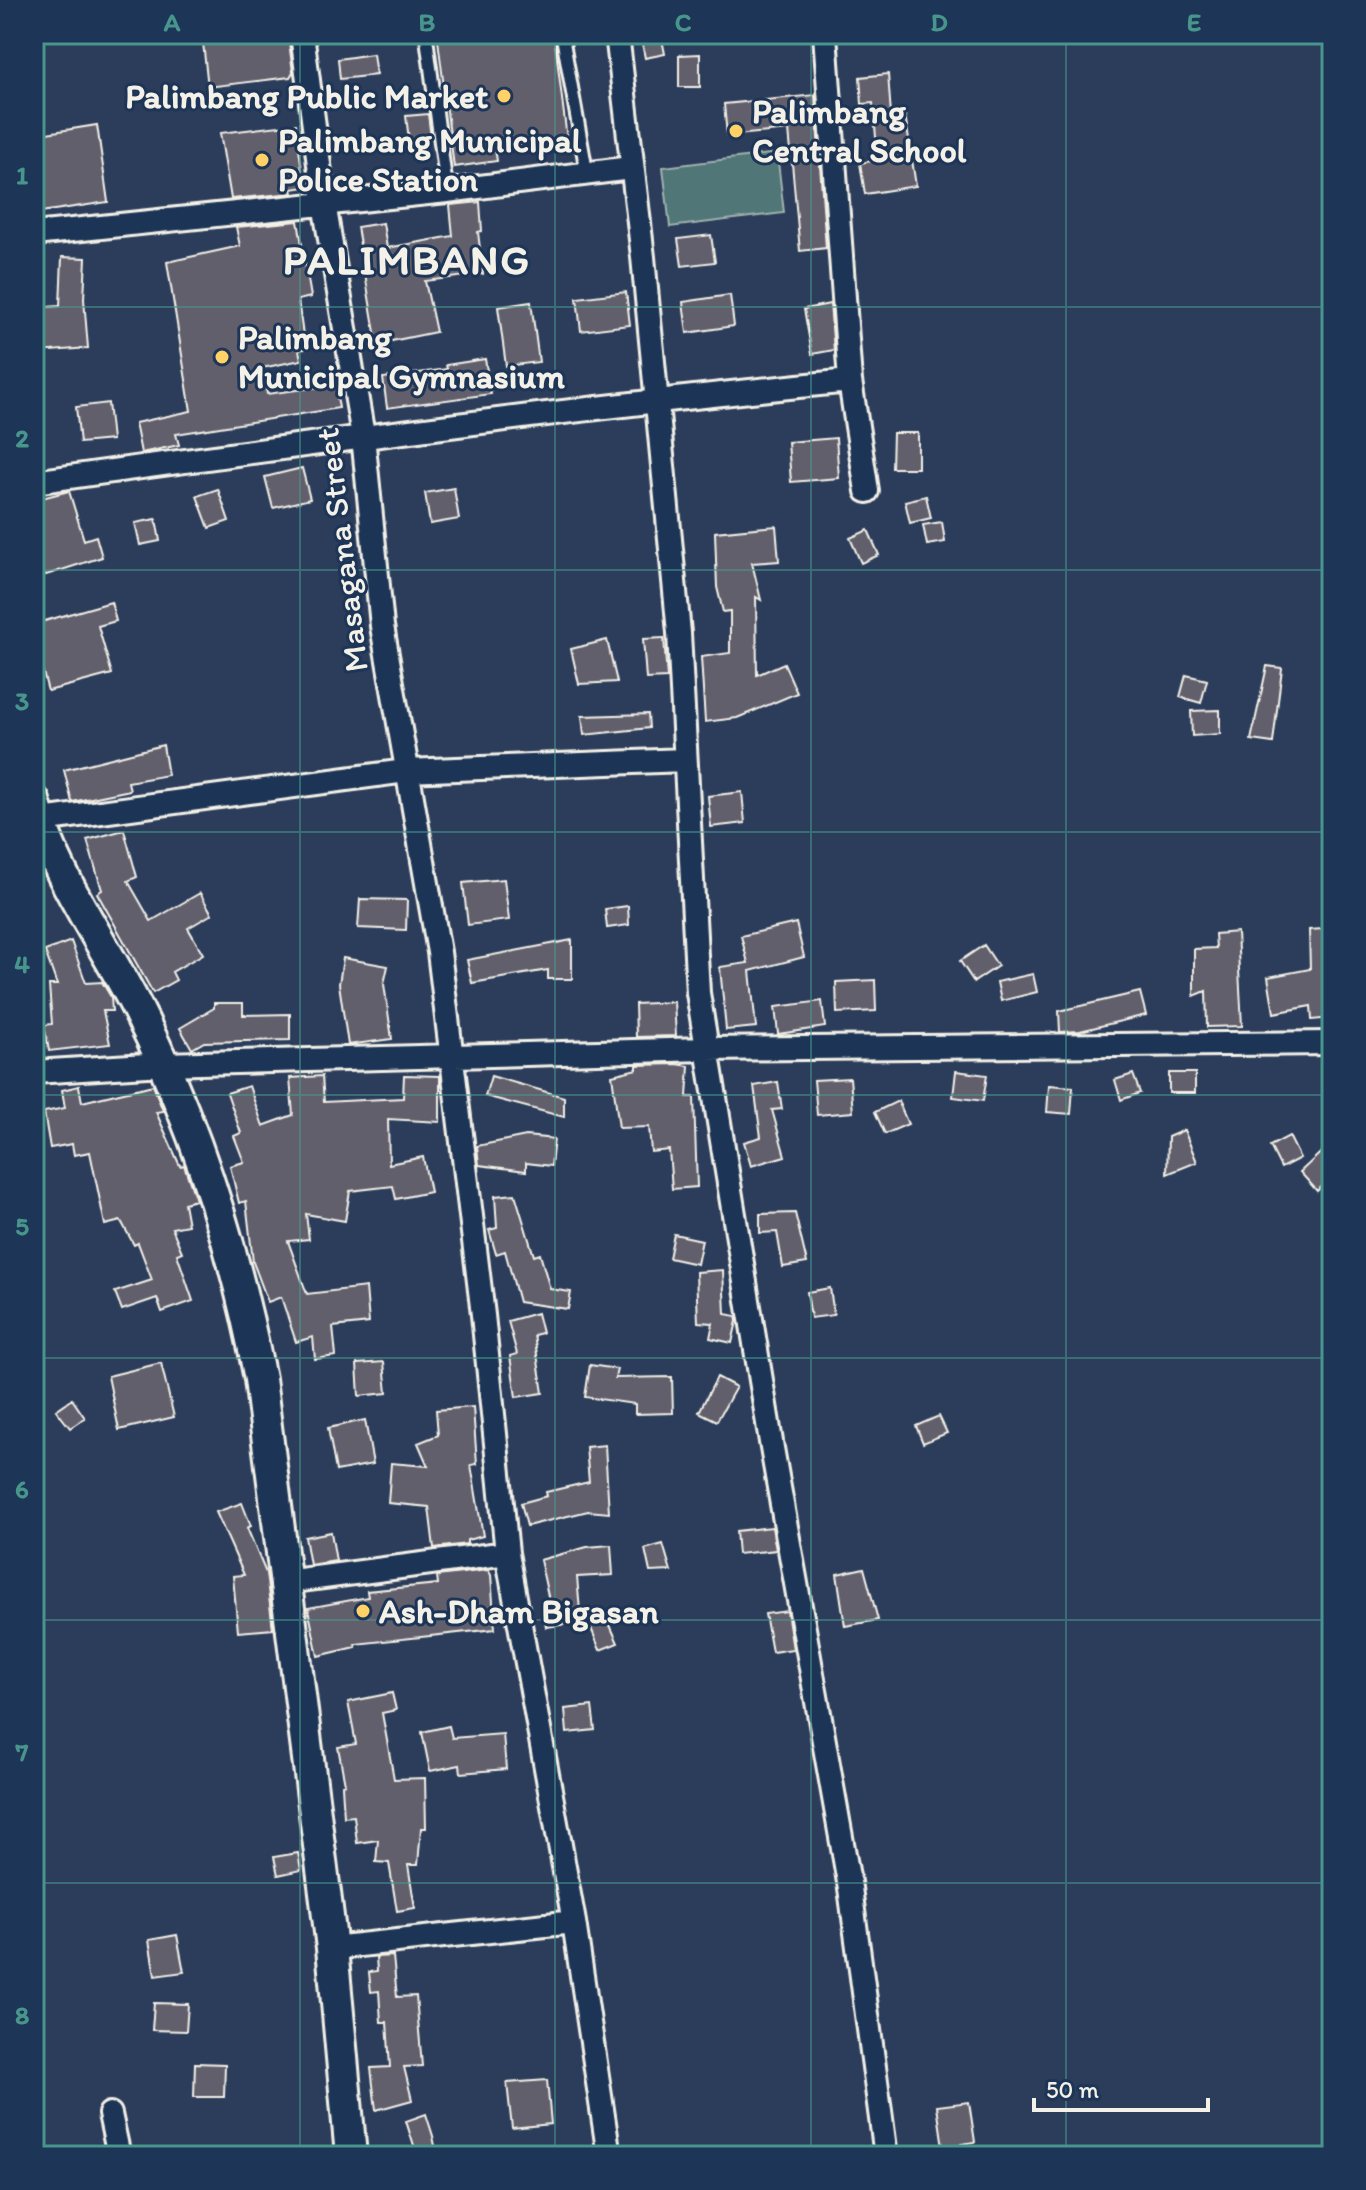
<svg xmlns="http://www.w3.org/2000/svg" width="1366" height="2190" viewBox="0 0 1366 2190" font-family="Itim,sans-serif">
	<rect width="100%" height="100%" fill="#2b3d5b"/>
	<filter id="ink" filterUnits="userSpaceOnUse"><feTurbulence type="fractalNoise" baseFrequency=".0125" numOctaves="2"/><feDisplacementMap in="SourceGraphic" scale="16" xChannelSelector="R" yChannelSelector="G"/><feConvolveMatrix kernelMatrix="1 2 1 2 8 2 1 2 1" color-interpolation-filters="sRGB"/></filter>
	<g filter="url(#ink)">
		<path fill="#517677" stroke="#a2b4b0" stroke-width="2" d="M 777,153 L 784,213 L 670,227 L 663,167 Z"/>
		<path fill="#625f6d" stroke="#f4f1e8" stroke-width="2" d="M 202,34 L 288,34 L 293,72 L 290,77 L 208,87 Z
			M 489,34 L 554,34 L 567,139 L 495,148 L 497,161 L 454,167 L 438,40 Z
			M 640,34 L 661,34 L 665,54 L 645,58 Z
			M 373,54 L 376,75 L 340,79 L 338,59 Z
			M 700,54 L 700,87 L 679,87 L 679,55 Z
			M 888,74 L 891,115 L 905,114 L 916,186 L 865,194 L 860,163 L 878,160 L 873,103 L 862,104 L 860,77 Z
			M 815,95 L 826,248 L 800,251 L 789,130 L 727,136 L 724,104 Z
			M 428,114 L 431,138 L 409,140 L 406,116 Z
			M 296,124 L 304,187 L 292,189 L 293,193 L 231,199 L 220,133 Z
			M 97,125 L 108,202 L 34,213 L 34,135 Z
			M 480,202 L 482,231 L 478,232 L 483,274 L 425,281 L 436,332 L 377,344 L 357,227 L 383,223 L 387,248 L 453,236 L 450,205 Z
			M 298,221 L 311,297 L 298,300 L 305,349 L 299,350 L 301,360 L 262,368 L 267,394 L 335,385 L 339,408 L 176,434 L 179,445 L 141,453 L 135,423 L 191,411 L 167,262 L 240,246 L 236,227 Z
			M 711,235 L 715,262 L 682,266 L 678,239 Z
			M 62,257 L 86,258 L 84,299 L 88,348 L 38,352 L 34,308 L 60,306 Z
			M 626,292 L 630,325 L 581,331 L 577,298 Z
			M 730,295 L 734,326 L 687,333 L 683,302 Z
			M 531,302 L 539,362 L 506,366 L 498,307 Z
			M 830,304 L 834,350 L 812,354 L 804,309 Z
			M 485,359 L 491,394 L 387,408 L 383,378 L 447,369 L 446,365 Z
			M 108,403 L 112,440 L 80,443 L 76,407 Z
			M 893,433 L 918,433 L 918,468 L 892,468 Z
			M 836,438 L 839,478 L 791,482 L 788,442 Z
			M 302,468 L 310,499 L 273,508 L 265,477 Z
			M 454,488 L 459,519 L 430,524 L 425,493 Z
			M 218,489 L 229,521 L 209,528 L 197,496 Z
			M 69,491 L 84,540 L 96,536 L 102,557 L 34,579 L 34,500 Z
			M 926,496 L 931,518 L 910,523 L 905,501 Z
			M 156,519 L 160,541 L 140,545 L 135,523 Z
			M 942,522 L 945,542 L 927,545 L 923,525 Z
			M 776,526 L 779,561 L 752,563 L 761,600 L 756,597 L 757,675 L 784,663 L 797,693 L 737,718 L 705,722 L 701,657 L 730,653 L 730,611 L 723,612 L 717,587 L 715,532 Z
			M 868,530 L 879,555 L 861,563 L 850,538 Z
			M 111,602 L 116,621 L 98,626 L 112,674 L 48,691 L 34,639 L 34,624 Z
			M 664,638 L 667,678 L 646,679 L 643,639 Z
			M 607,640 L 617,682 L 579,684 L 571,649 Z
			M 1267,666 L 1282,668 L 1273,743 L 1251,740 Z
			M 1186,675 L 1207,680 L 1201,703 L 1180,697 Z
			M 1220,710 L 1220,734 L 1192,736 L 1191,711 Z
			M 648,714 L 649,728 L 584,735 L 582,716 Z
			M 163,745 L 168,775 L 128,782 L 130,790 L 72,802 L 64,770 Z
			M 742,792 L 745,823 L 711,827 L 708,796 Z
			M 124,830 L 137,877 L 128,881 L 151,921 L 200,893 L 212,914 L 188,928 L 203,954 L 172,972 L 176,980 L 153,993 L 97,893 L 102,890 L 87,840 Z
			M 504,879 L 509,920 L 468,925 L 463,883 Z
			M 360,899 L 407,900 L 406,930 L 358,928 Z
			M 628,906 L 629,925 L 607,928 L 605,909 Z
			M 796,923 L 804,957 L 750,971 L 756,1027 L 726,1030 L 720,967 L 748,963 L 741,936 Z
			M 1323,929 L 1332,1018 L 1312,1020 L 1311,1006 L 1274,1013 L 1268,977 L 1310,969 L 1309,930 Z
			M 1237,932 L 1242,1026 L 1207,1027 L 1206,991 L 1194,996 L 1194,949 L 1216,948 L 1215,934 Z
			M 572,940 L 572,979 L 548,979 L 548,970 L 472,983 L 467,960 Z
			M 71,941 L 86,983 L 102,982 L 111,997 L 112,1011 L 103,1011 L 110,1044 L 49,1051 L 44,1025 L 52,1024 L 49,985 L 57,985 L 45,951 Z
			M 984,945 L 998,966 L 974,982 L 960,961 Z
			M 343,958 L 388,966 L 384,984 L 392,1039 L 348,1045 L 339,984 Z
			M 1033,974 L 1037,992 L 1001,1001 L 997,982 Z
			M 875,980 L 876,1011 L 837,1013 L 836,982 Z
			M 1140,992 L 1146,1015 L 1080,1031 L 1060,1032 L 1059,1011 Z
			M 822,1001 L 825,1027 L 778,1034 L 775,1007 Z
			M 674,1002 L 676,1036 L 636,1037 L 635,1004 Z
			M 214,1003 L 243,1003 L 243,1015 L 290,1014 L 290,1040 L 204,1042 L 192,1049 L 180,1028 L 214,1008 Z
			M 677,1064 L 689,1066 L 687,1097 L 694,1097 L 697,1187 L 672,1189 L 669,1150 L 651,1152 L 649,1127 L 619,1128 L 612,1075 L 637,1069 L 637,1065 Z
			M 956,1071 L 987,1075 L 983,1101 L 953,1097 Z
			M 1169,1073 L 1195,1073 L 1195,1093 L 1169,1093 Z
			M 1133,1074 L 1140,1093 L 1121,1100 L 1115,1080 Z
			M 404,1075 L 440,1076 L 440,1122 L 388,1119 L 389,1164 L 423,1157 L 430,1192 L 396,1199 L 393,1186 L 350,1191 L 345,1221 L 306,1214 L 309,1239 L 288,1241 L 307,1294 L 366,1287 L 369,1323 L 333,1327 L 336,1356 L 315,1359 L 313,1337 L 296,1342 L 281,1297 L 268,1302 L 253,1262 L 246,1201 L 239,1203 L 230,1166 L 244,1162 L 234,1136 L 241,1133 L 227,1093 L 249,1086 L 263,1126 L 293,1115 L 290,1078 L 322,1076 L 324,1102 L 403,1098 Z
			M 491,1076 L 564,1097 L 564,1117 L 485,1096 Z
			M 850,1078 L 853,1112 L 817,1115 L 814,1080 Z
			M 778,1082 L 782,1109 L 772,1110 L 785,1156 L 751,1166 L 744,1142 L 761,1137 L 754,1086 Z
			M 153,1085 L 163,1111 L 156,1112 L 180,1166 L 184,1165 L 196,1200 L 184,1203 L 188,1225 L 172,1228 L 182,1252 L 177,1254 L 193,1301 L 162,1312 L 157,1298 L 122,1310 L 115,1292 L 152,1280 L 138,1243 L 134,1245 L 121,1221 L 105,1225 L 90,1152 L 74,1155 L 72,1144 L 50,1148 L 44,1112 L 65,1108 L 62,1090 L 79,1086 L 82,1102 Z
			M 1049,1085 L 1073,1087 L 1071,1114 L 1047,1112 Z
			M 898,1101 L 908,1124 L 885,1134 L 875,1112 Z
			M 1184,1130 L 1197,1162 L 1167,1174 L 1168,1137 Z
			M 526,1136 L 554,1139 L 551,1166 L 526,1163 L 526,1171 L 479,1165 L 477,1146 Z
			M 1289,1136 L 1300,1158 L 1281,1168 L 1270,1146 Z
			M 1332,1142 L 1332,1177 L 1317,1191 L 1300,1172 Z
			M 515,1194 L 534,1256 L 540,1254 L 550,1289 L 571,1292 L 568,1309 L 519,1302 L 505,1251 L 496,1254 L 489,1230 L 497,1228 L 495,1196 Z
			M 795,1213 L 807,1263 L 783,1267 L 777,1232 L 760,1233 L 760,1214 Z
			M 674,1234 L 702,1240 L 697,1264 L 669,1258 Z
			M 723,1270 L 725,1314 L 736,1316 L 737,1321 L 732,1343 L 710,1338 L 713,1323 L 698,1322 L 696,1272 Z
			M 830,1288 L 834,1315 L 811,1318 L 807,1292 Z
			M 537,1313 L 542,1333 L 534,1335 L 543,1393 L 516,1397 L 510,1356 L 517,1354 L 508,1321 Z
			M 384,1362 L 387,1393 L 359,1396 L 357,1364 Z
			M 161,1363 L 174,1417 L 119,1430 L 108,1376 Z
			M 590,1365 L 617,1369 L 615,1378 L 672,1377 L 673,1413 L 635,1414 L 635,1404 L 585,1397 Z
			M 717,1377 L 736,1387 L 717,1421 L 699,1412 Z
			M 72,1399 L 85,1418 L 70,1428 L 56,1410 Z
			M 473,1407 L 477,1464 L 471,1465 L 483,1536 L 467,1540 L 467,1544 L 434,1548 L 429,1507 L 388,1503 L 391,1463 L 428,1466 L 418,1443 L 438,1435 L 436,1410 Z
			M 939,1416 L 947,1433 L 923,1443 L 916,1426 Z
			M 365,1420 L 373,1464 L 336,1471 L 328,1428 Z
			M 605,1445 L 609,1513 L 588,1511 L 527,1526 L 521,1503 L 547,1496 L 546,1492 L 589,1482 L 586,1447 Z
			M 242,1503 L 251,1526 L 247,1528 L 266,1573 L 273,1629 L 238,1632 L 233,1576 L 244,1575 L 216,1512 Z
			M 772,1527 L 776,1550 L 738,1554 L 736,1531 Z
			M 331,1532 L 336,1561 L 310,1565 L 305,1537 Z
			M 663,1544 L 671,1571 L 650,1572 L 645,1549 Z
			M 611,1545 L 613,1575 L 577,1577 L 581,1622 L 546,1627 L 543,1606 L 550,1605 L 540,1560 L 587,1547 Z
			M 864,1568 L 878,1620 L 845,1626 L 837,1574 Z
			M 488,1570 L 491,1575 L 495,1629 L 355,1644 L 356,1647 L 318,1656 L 308,1608 L 368,1597 L 367,1591 L 438,1584 L 437,1576 Z
			M 787,1611 L 793,1649 L 772,1652 L 765,1614 Z
			M 605,1614 L 618,1643 L 600,1650 L 588,1621 Z
			M 392,1693 L 396,1710 L 382,1713 L 394,1779 L 425,1778 L 426,1828 L 421,1828 L 418,1865 L 408,1865 L 415,1908 L 397,1911 L 389,1863 L 376,1862 L 378,1840 L 357,1843 L 354,1816 L 344,1817 L 342,1785 L 345,1784 L 338,1747 L 356,1744 L 348,1702 Z
			M 592,1706 L 595,1730 L 567,1733 L 565,1709 Z
			M 449,1726 L 452,1738 L 503,1734 L 506,1769 L 461,1773 L 460,1765 L 430,1771 L 422,1732 Z
			M 298,1853 L 301,1870 L 278,1875 L 274,1857 Z
			M 177,1935 L 184,1972 L 155,1976 L 149,1940 Z
			M 393,1956 L 397,1997 L 416,1996 L 422,2066 L 404,2067 L 412,2100 L 376,2110 L 371,2068 L 390,2067 L 387,2022 L 381,2022 L 379,1991 L 371,1992 L 369,1972 L 377,1971 L 376,1957 Z
			M 154,2003 L 188,2004 L 186,2031 L 152,2030 Z
			M 195,2063 L 225,2064 L 224,2097 L 194,2097 Z
			M 547,2080 L 551,2124 L 512,2128 L 507,2083 Z
			M 969,2102 L 975,2142 L 943,2147 L 937,2106 Z
			M 426,2114 L 433,2136 L 437,2156 L 417,2156 L 406,2121 Z"/>
		<g fill="none" stroke-linecap="round" stroke-linejoin="round">
			<g stroke="#f4f1e8" stroke-width="17">
				<path id="lane" d="M 426,34 L 447,191
					M 562,34 L 587,174"/>
			</g>
			<g stroke="#f4f1e8" stroke-width="28">
				<path id="street" d="M 302,34 L 324,203 L 363,436 L 382,626 L 439,952 L 483,1315 L 507,1553 L 574,1922 L 609,2156
					M 617,34 L 643,257 L 679,633 L 698,993 L 772,1448 L 850,1888 L 886,2156
					M 825,34 L 850,381 L 867,491
					M 34,234 L 447,191 L 631,168
					M 34,482 C 306,444 577,407 850,381
					M 34,821 L 406,771 L 685,760
					M 34,1072 L 163,1064 L 705,1049 L 1332,1043
					M 285,1582 L 507,1553
					M 332,1948 L 574,1922
					M 110,2114 L 119,2156"/>
			</g>
			<g stroke="#f4f1e8" stroke-width="36">
				<path id="secondary" d="M 34,801 C 54,875 101,938 136,1006 C 196,1125 235,1249 260,1379 L 332,1948 L 351,2156"/>
			</g>
			<use href="#lane" stroke="#1d3557" stroke-width="11"/>
			<use href="#street" stroke="#1d3557" stroke-width="22"/>
			<use href="#secondary" stroke="#1d3557" stroke-width="30"/>
		</g>
	</g>
	<path fill="none" stroke="#48958c" stroke-width="2" stroke-opacity="0.55" d="M 300,34 L 300,2156M 555,34 L 555,2156M 811,34 L 811,2156M 1066,34 L 1066,2156M 34,307 L 1332,307M 34,570 L 1332,570M 34,832 L 1332,832M 34,1095 L 1332,1095M 34,1358 L 1332,1358M 34,1620 L 1332,1620M 34,1883 L 1332,1883"/>
	<g fill="#ffd166" stroke="#1d3557" stroke-width="3">
		<circle cx="504" cy="96" r="8"/>
		<circle cx="736" cy="131" r="8"/>
		<circle cx="262" cy="160" r="8"/>
		<circle cx="222" cy="357" r="8"/>
		<circle cx="363" cy="1611" r="8"/>
	</g>
	<g text-anchor="middle" stroke-width="6" stroke-linejoin="round" paint-order="stroke">
		<g font-size="34" font-weight="bold" fill="#f4f1e8" stroke="#1d3557" text-anchor="start">
			<text x="488" y="108" text-anchor="end">Palimbang Public Market</text>
			<text x="752" y="123">Palimbang<tspan x="752" dy="39">Central School</tspan></text>
			<text x="278" y="152">Palimbang Municipal<tspan x="278" dy="39">Police Station</tspan></text>
			<text x="238" y="349">Palimbang<tspan x="238" dy="39">Municipal Gymnasium</tspan></text>
			<text x="379" y="1623">Ash-Dham Bigasan</text>
		</g>
		<g font-size="34" fill="#f4f1e8" stroke="#1d3557">
			<text transform="translate(341 550) rotate(-97)" y="12">Masagana Street</text>
		</g>
		<g font-size="42" font-weight="bold" letter-spacing="2" fill="#f4f1e8" stroke="#1d3557">
			<text x="407" y="274">PALIMBANG</text>
		</g>
	</g>
	<rect width="1366" height="2190" fill="none" stroke="#1d3557" stroke-width="88"/>
	<path d="M1034 2098v12h174v-12" fill="none" stroke="#f4f1e8" stroke-width="4"/>
	<text x="1046" y="2098" font-size="24" fill="#f4f1e8" stroke="#1d3557" stroke-width="6" paint-order="stroke">50 m</text>
	<rect x="44" y="44" width="1278" height="2102" fill="none" stroke="#48958c" stroke-width="3"/>
	<g font-size="26" text-anchor="middle" font-weight="bold" fill="#48958c">
		<text x="172" y="31">A</text>
		<text x="427" y="31">B</text>
		<text x="683" y="31">C</text>
		<text x="939" y="31">D</text>
		<text x="1194" y="31">E</text>
		<text x="22" y="184">1</text>
		<text x="22" y="447">2</text>
		<text x="22" y="710">3</text>
		<text x="22" y="973">4</text>
		<text x="22" y="1235">5</text>
		<text x="22" y="1498">6</text>
		<text x="22" y="1761">7</text>
		<text x="22" y="2024">8</text>
	</g>
</svg>
